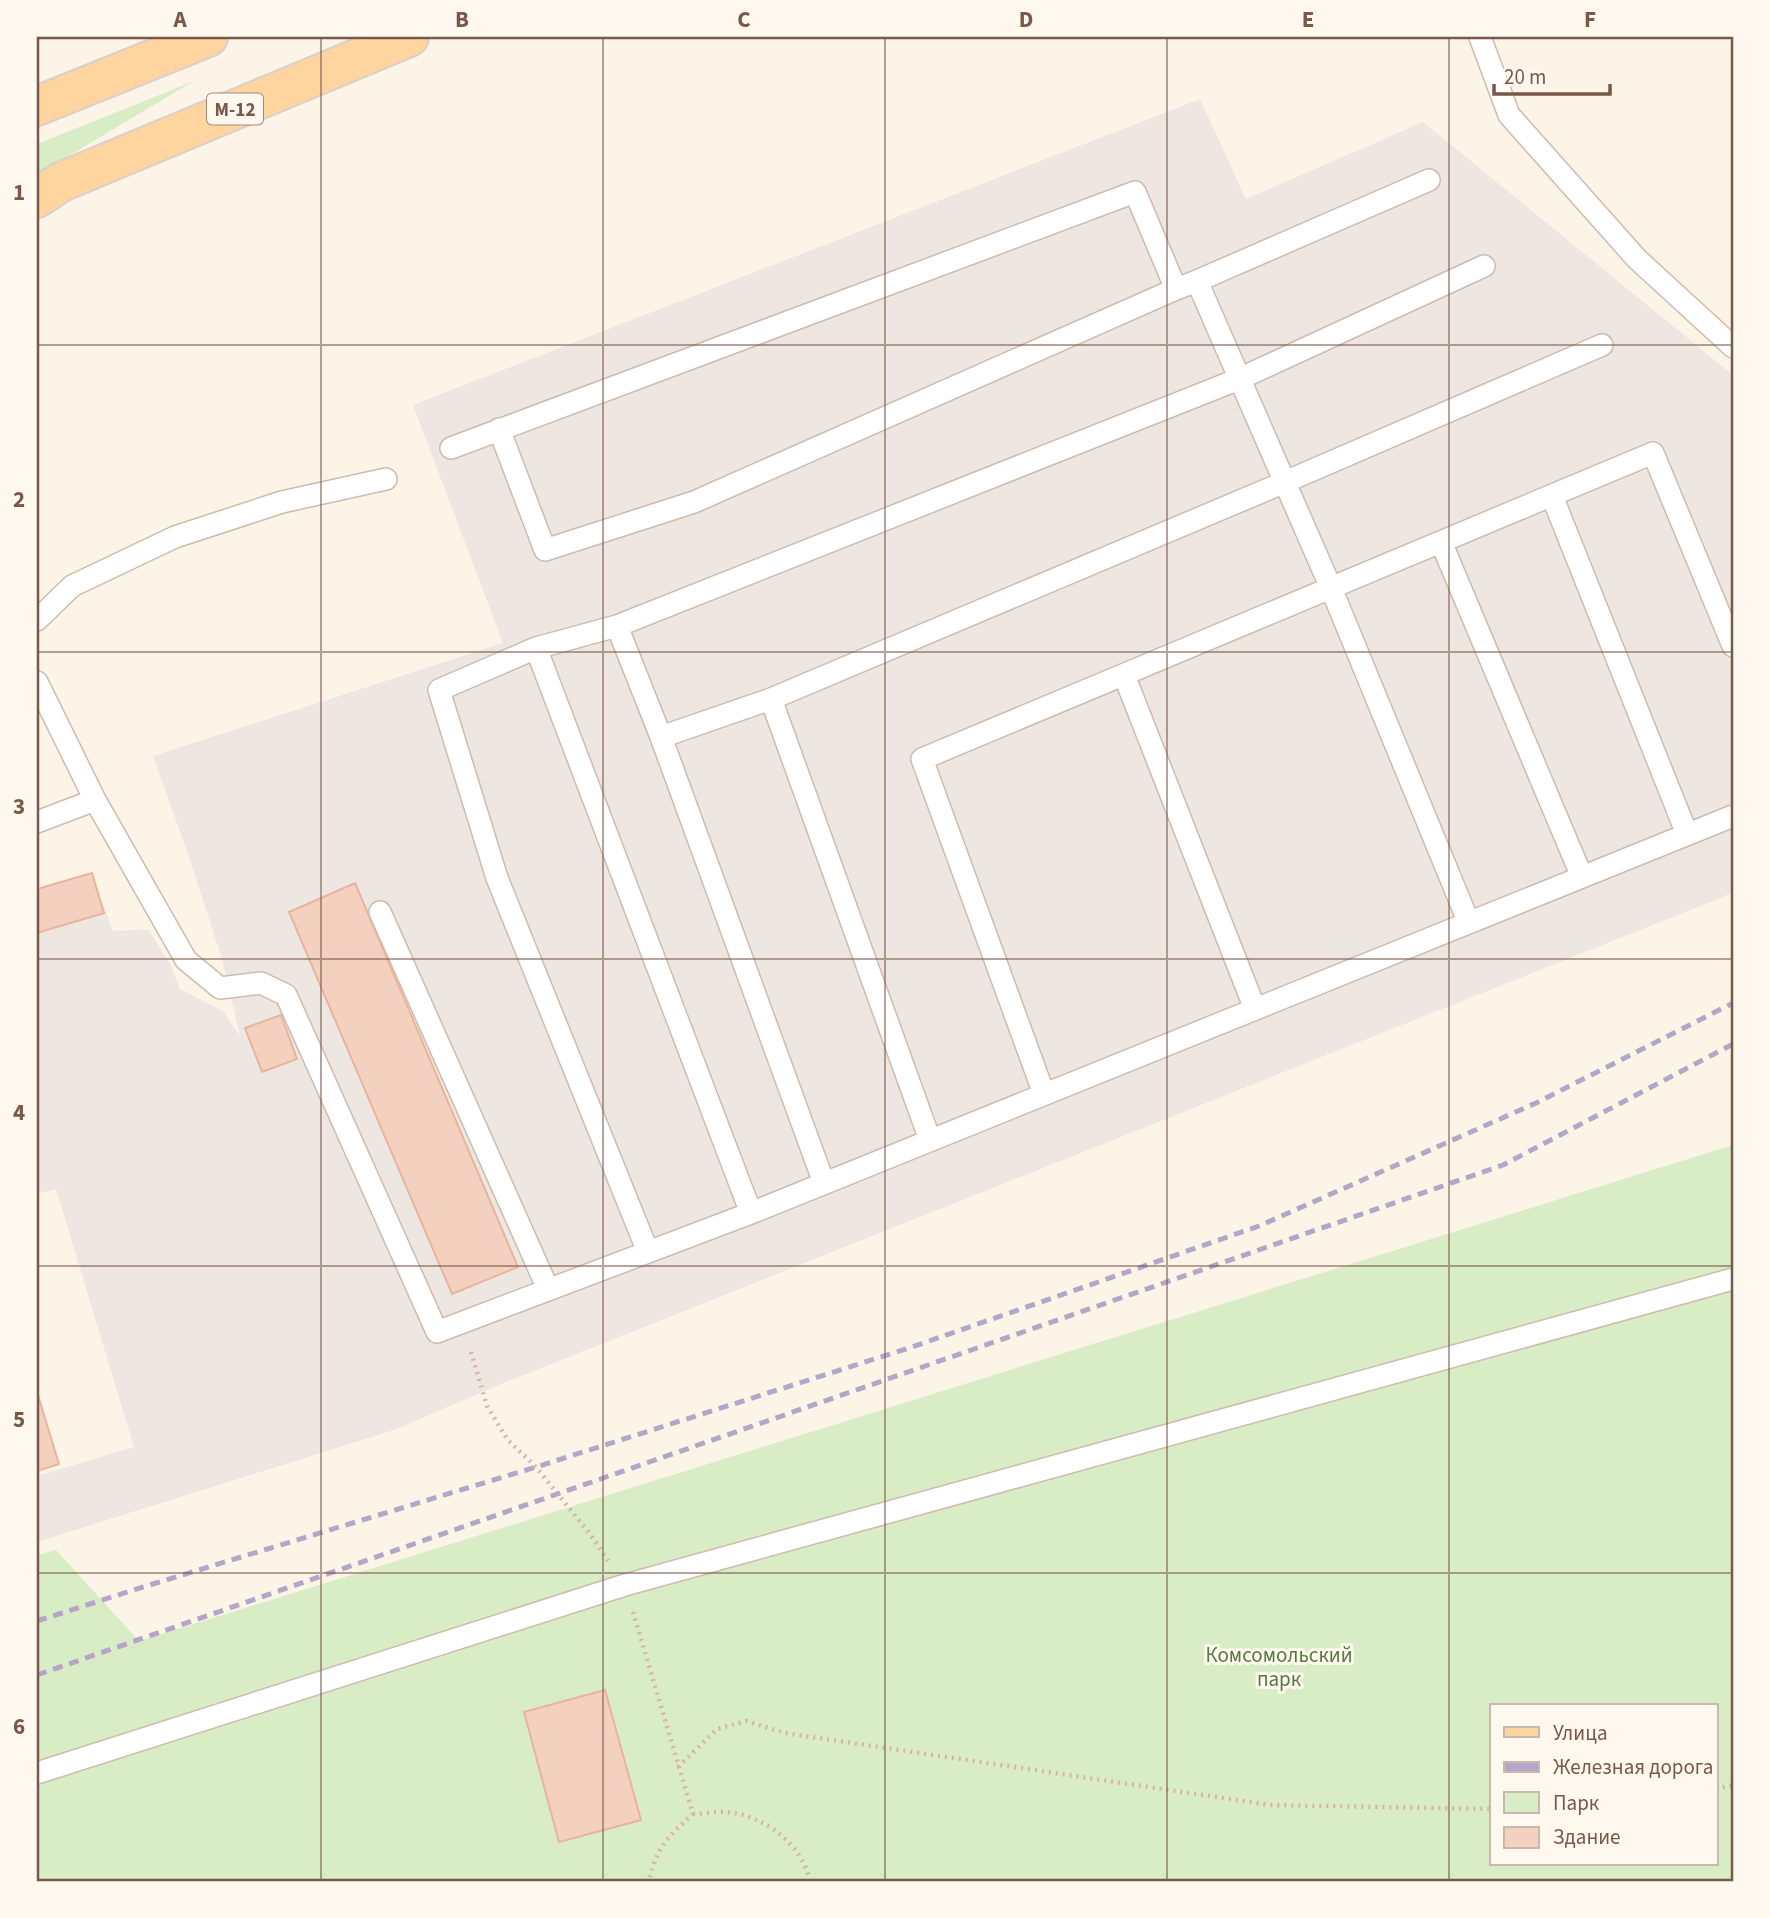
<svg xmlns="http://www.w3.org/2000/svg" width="1770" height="1918" viewBox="0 0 1770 1918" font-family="'Source Sans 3',sans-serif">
	<rect width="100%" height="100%" fill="#fdf4e8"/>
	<path fill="#eee7e1" d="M 1200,99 L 1246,199 L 1423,122 L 1733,375 L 1733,893 L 501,1384 L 397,1429 L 37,1542 L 37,1476 L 134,1447 L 56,1189 L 37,1194 L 37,918 L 101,899 L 113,931 L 148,929 L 171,965 L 180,989 L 223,1011 L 240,1036 L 222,959 L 188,854 L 153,756 L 503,643 L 413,405 Z"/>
	<path fill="#d8ecc5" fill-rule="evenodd" d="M 194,81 L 37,175 L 37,144 Z
		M 1733,1145 L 1733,1881 L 37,1881 L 37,1555 L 56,1550 L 139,1641 ZM 1492,1706 L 1716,1706 L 1716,1864 L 1492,1864 Z"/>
	<path fill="#f4d0be" stroke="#e7b59e" stroke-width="2" d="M 92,873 L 104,913 L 37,933 L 37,889 Z
		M 355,883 L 518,1267 L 452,1294 L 289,912 Z
		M 281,1015 L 297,1059 L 262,1072 L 245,1028 Z
		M 37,1392 L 59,1464 L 37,1471 Z
		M 605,1690 L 641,1820 L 559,1842 L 524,1712 Z"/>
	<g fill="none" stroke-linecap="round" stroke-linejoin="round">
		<g stroke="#d0baac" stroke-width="24">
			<path id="service" d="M 1480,37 L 1509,115 L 1637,259 L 1733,347
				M 1197,281 L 1331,588 L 1469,923
				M 499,429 L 545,550 L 694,502 L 1176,289 L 1197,281 L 1429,180
				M 451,448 L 1135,192 L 1176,289
				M 1552,496 L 1687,834
				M 1441,542 L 1582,877
				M 37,620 L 72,586 L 175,537 L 282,502 L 386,479
				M 617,626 L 661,737 L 824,1183
				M 536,648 L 751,1213
				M 1124,675 L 1255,1009
				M 37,682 L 95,800 L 186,960 L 220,988 L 261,983 L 286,995 L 437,1332 L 751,1213 L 1733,816
				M 771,699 L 930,1140
				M 661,737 L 771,699 L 1285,482 L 1602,345
				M 37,822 L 95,800
				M 380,912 L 548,1289
				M 1044,1094 L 922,759 L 1653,453 L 1733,646
				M 648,1252 L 497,878 L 439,690 L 536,648 L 617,626 L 1239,379 L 1484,266
				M 37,1773 L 625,1585 L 1733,1279"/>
		</g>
		<g stroke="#d9d0cc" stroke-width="42">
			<path id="primary" d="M 37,106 L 208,37
				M 37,198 L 61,182 L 409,37"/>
		</g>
		<path stroke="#dab3a1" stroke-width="4.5" stroke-dasharray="2 5" stroke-linecap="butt" d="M 471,1352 L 487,1406 L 507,1439 L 536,1467 L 590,1534 L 608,1561
			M 633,1612 L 693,1814 C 668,1836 656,1848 649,1881
			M 678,1767 L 717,1729 L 746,1721 L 785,1733 L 1270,1805 L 1492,1809
			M 1716,1789 L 1733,1785
			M 693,1814 C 703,1814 715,1811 726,1812 C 764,1815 802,1844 810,1881"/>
		<use href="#service" stroke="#fff" stroke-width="21"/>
		<use href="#primary" stroke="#fed49f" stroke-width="38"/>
		<path stroke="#b6a5c9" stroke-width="5" stroke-dasharray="10 7" stroke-linecap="butt" d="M 37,1621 L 143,1587 L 536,1467 L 909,1348 L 1259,1226 L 1536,1103 L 1733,1003
			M 37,1675 L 1503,1165 L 1733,1044"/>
	</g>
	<path fill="none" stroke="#79584a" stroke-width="2" stroke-opacity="0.55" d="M 321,37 L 321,1881M 603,37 L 603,1881M 885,37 L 885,1881M 1167,37 L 1167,1881M 1449,37 L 1449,1881M 37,345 L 1733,345M 37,652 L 1733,652M 37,959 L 1733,959M 37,1266 L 1733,1266M 37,1573 L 1733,1573"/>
	<g text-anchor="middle" stroke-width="6" stroke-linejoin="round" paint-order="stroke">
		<rect fill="#fff8ef" stroke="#a1887c" stroke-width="2" x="207" y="93.5" width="56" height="31" rx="5"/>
		<g font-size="19" font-weight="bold" fill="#79584a">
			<text x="235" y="116">М-12</text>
		</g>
		<g font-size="21" fill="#547a3f" stroke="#fff8ef">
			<text x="1279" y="1662">Комсомольский<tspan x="1279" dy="24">парк</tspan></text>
		</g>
	</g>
	<rect width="1770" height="1918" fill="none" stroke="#fff8ef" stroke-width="77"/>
	<rect x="1490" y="1704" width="228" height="161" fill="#fff8ef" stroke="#c9b8ad" stroke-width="2"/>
	<rect x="1504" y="1727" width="35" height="10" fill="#fed49f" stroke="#c9b8ad" stroke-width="2"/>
	<text x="1553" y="1740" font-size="21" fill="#79584a">Улица</text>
	<rect x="1504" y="1762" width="35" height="10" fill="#b6a5c9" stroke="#c9b8ad" stroke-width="2"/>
	<text x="1553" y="1774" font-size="21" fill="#79584a">Железная дорога</text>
	<rect x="1504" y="1792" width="35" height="21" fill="#d8ecc5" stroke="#c9b8ad" stroke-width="2"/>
	<text x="1553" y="1810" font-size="21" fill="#79584a">Парк</text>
	<rect x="1504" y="1827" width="35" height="21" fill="#f4d0be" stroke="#c9b8ad" stroke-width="2"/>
	<text x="1553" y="1844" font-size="21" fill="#79584a">Здание</text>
	<path d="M1494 84v10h116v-10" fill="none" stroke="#79584a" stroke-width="3.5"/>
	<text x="1504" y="84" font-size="21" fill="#79584a" stroke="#fff8ef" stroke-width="5" paint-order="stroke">20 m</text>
	<rect x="38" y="38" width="1694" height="1842" fill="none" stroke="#79584a" stroke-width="2.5"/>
	<g font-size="23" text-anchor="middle" font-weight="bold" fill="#79584a">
		<text x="180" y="27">A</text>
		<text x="462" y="27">B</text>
		<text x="744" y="27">C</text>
		<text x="1026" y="27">D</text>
		<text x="1308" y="27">E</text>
		<text x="1590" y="27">F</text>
		<text x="19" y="200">1</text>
		<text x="19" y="507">2</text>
		<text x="19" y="814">3</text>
		<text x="19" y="1120">4</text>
		<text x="19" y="1427">5</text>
		<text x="19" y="1734">6</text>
	</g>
</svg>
